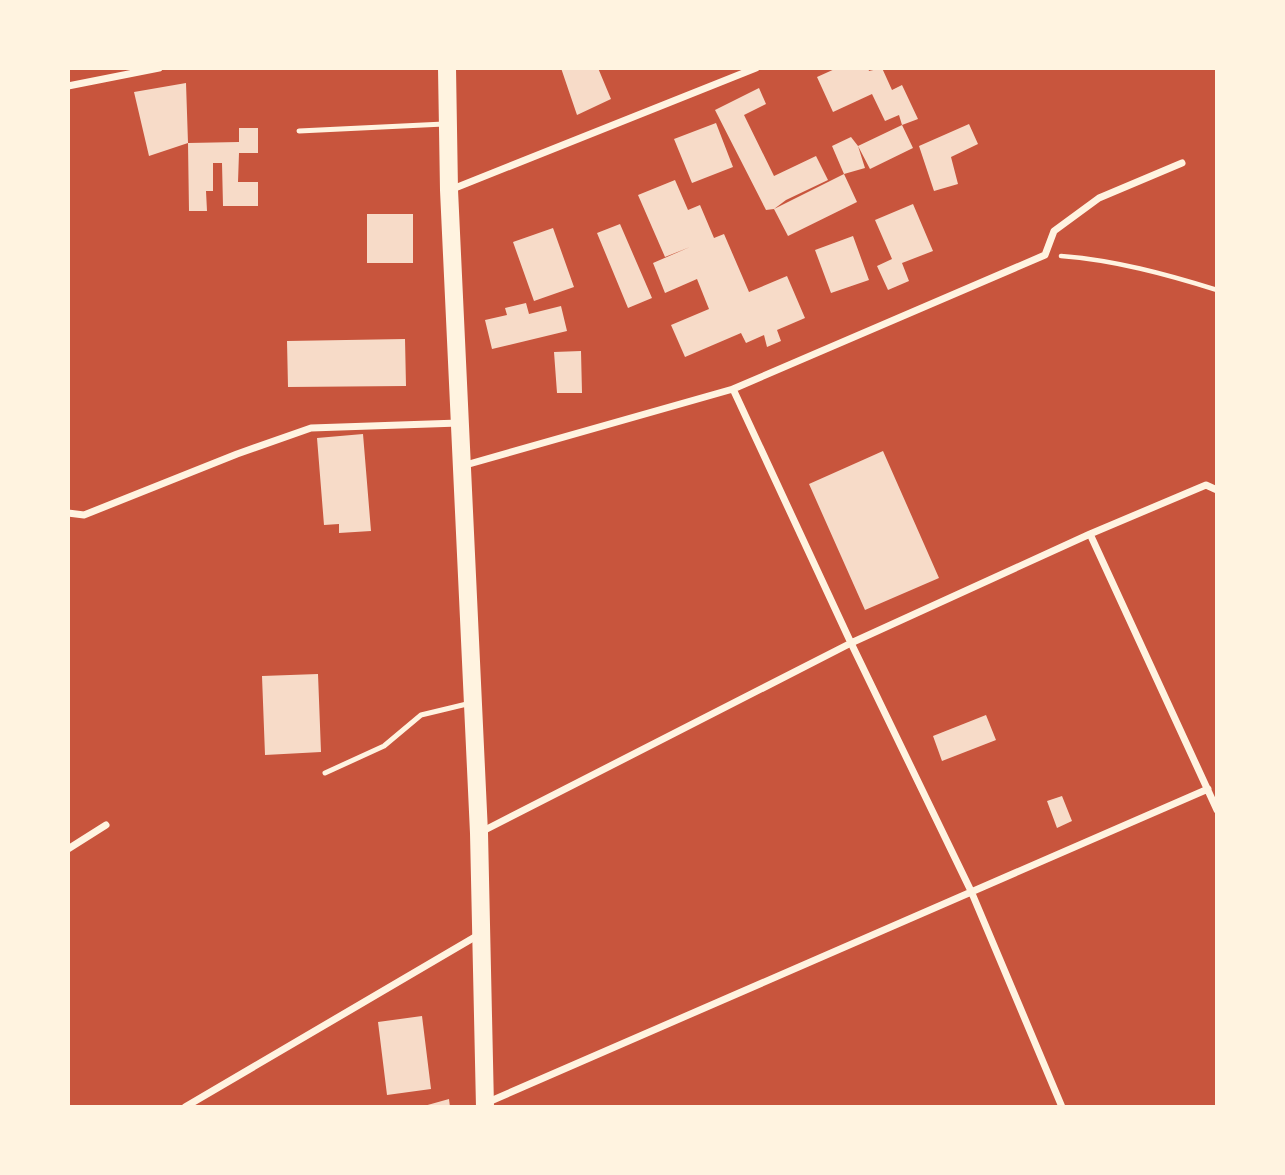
<svg xmlns="http://www.w3.org/2000/svg" width="1285" height="1175" viewBox="0 0 1285 1175" font-family="'Noto Sans',sans-serif">
	<rect width="100%" height="100%" fill="#c8553d"/>
	<path fill="#f7dbc8" d="M 561,68 L 598,68 L 611,99 L 577,115 Z
		M 837,68 L 868,68 L 869,71 L 882,68 L 892,90 L 902,85 L 918,119 L 902,125 L 899,115 L 885,121 L 872,94 L 833,112 L 817,77 Z
		M 186,83 L 188,143 L 149,156 L 134,92 Z
		M 759,88 L 766,104 L 744,115 L 774,176 L 816,156 L 828,180 L 786,200 L 774,209 L 766,210 L 715,110 Z
		M 716,123 L 733,167 L 692,183 L 674,139 Z
		M 969,124 L 978,144 L 951,157 L 958,184 L 934,191 L 919,146 Z
		M 902,125 L 913,148 L 870,169 L 858,146 Z
		M 239,128 L 258,128 L 258,153 L 239,153 L 238,182 L 258,182 L 258,206 L 223,206 L 222,163 L 213,163 L 213,191 L 206,191 L 207,211 L 189,211 L 188,143 L 239,142 Z
		M 851,137 L 858,146 L 865,168 L 844,174 L 832,146 Z
		M 844,174 L 857,202 L 788,236 L 774,209 Z
		M 675,180 L 688,210 L 700,205 L 714,238 L 724,234 L 749,292 L 787,276 L 805,318 L 777,330 L 781,341 L 767,347 L 764,335 L 746,343 L 741,333 L 685,357 L 671,325 L 709,309 L 697,279 L 665,293 L 653,263 L 690,247 L 665,257 L 638,195 Z
		M 913,204 L 933,251 L 902,263 L 909,281 L 888,290 L 877,266 L 892,259 L 875,220 Z
		M 367,214 L 413,214 L 413,263 L 367,263 Z
		M 620,224 L 652,298 L 628,308 L 597,233 Z
		M 553,228 L 574,287 L 534,301 L 513,242 Z
		M 853,236 L 869,280 L 831,293 L 815,250 Z
		M 526,303 L 529,314 L 561,306 L 567,331 L 492,349 L 485,320 L 507,315 L 505,308 Z
		M 405,339 L 406,386 L 288,387 L 287,341 Z
		M 581,351 L 582,393 L 557,393 L 554,352 Z
		M 363,434 L 371,531 L 339,533 L 339,524 L 324,525 L 317,438 Z
		M 883,451 L 939,578 L 865,610 L 809,484 Z
		M 318,674 L 321,752 L 265,755 L 262,676 Z
		M 986,715 L 996,740 L 942,761 L 933,736 Z
		M 1062,796 L 1072,821 L 1057,828 L 1047,801 Z
		M 422,1016 L 431,1089 L 387,1095 L 378,1022 Z
		M 449,1099 L 450,1107 L 424,1107 L 424,1106 Z"/>
	<g fill="none" stroke-linecap="round" stroke-linejoin="round">
		<path stroke="#fff3e0" stroke-width="4.5" d="M 1061,256 C 1114,260 1166,274 1217,290"/>
		<path stroke="#fff3e0" stroke-width="5" d="M 299,131 L 444,124
			M 325,773 L 384,746 L 421,715 L 471,703"/>
		<path stroke="#fff3e0" stroke-width="7" d="M 68,86 L 159,68
			M 450,190 L 756,68
			M 733,389 L 851,643 L 971,891 L 1062,1107
			M 462,466 L 733,389 L 1045,255 L 1054,231 L 1099,198 L 1182,163
			M 68,513 L 84,515 L 237,454 L 311,428 L 459,423
			M 1090,534 L 1217,810
			M 479,833 L 851,643 L 1090,534 L 1206,485 L 1217,490
			M 68,849 L 106,825
			M 486,1103 L 1208,789
			M 185,1107 L 480,934"/>
		<path stroke="#fff3e0" stroke-width="18" d="M 447,68 L 449,190 L 479,833 L 485,1107"/>
	</g>
	<rect width="1285" height="1175" fill="none" stroke="#fff3e0" stroke-width="140"/>
</svg>
